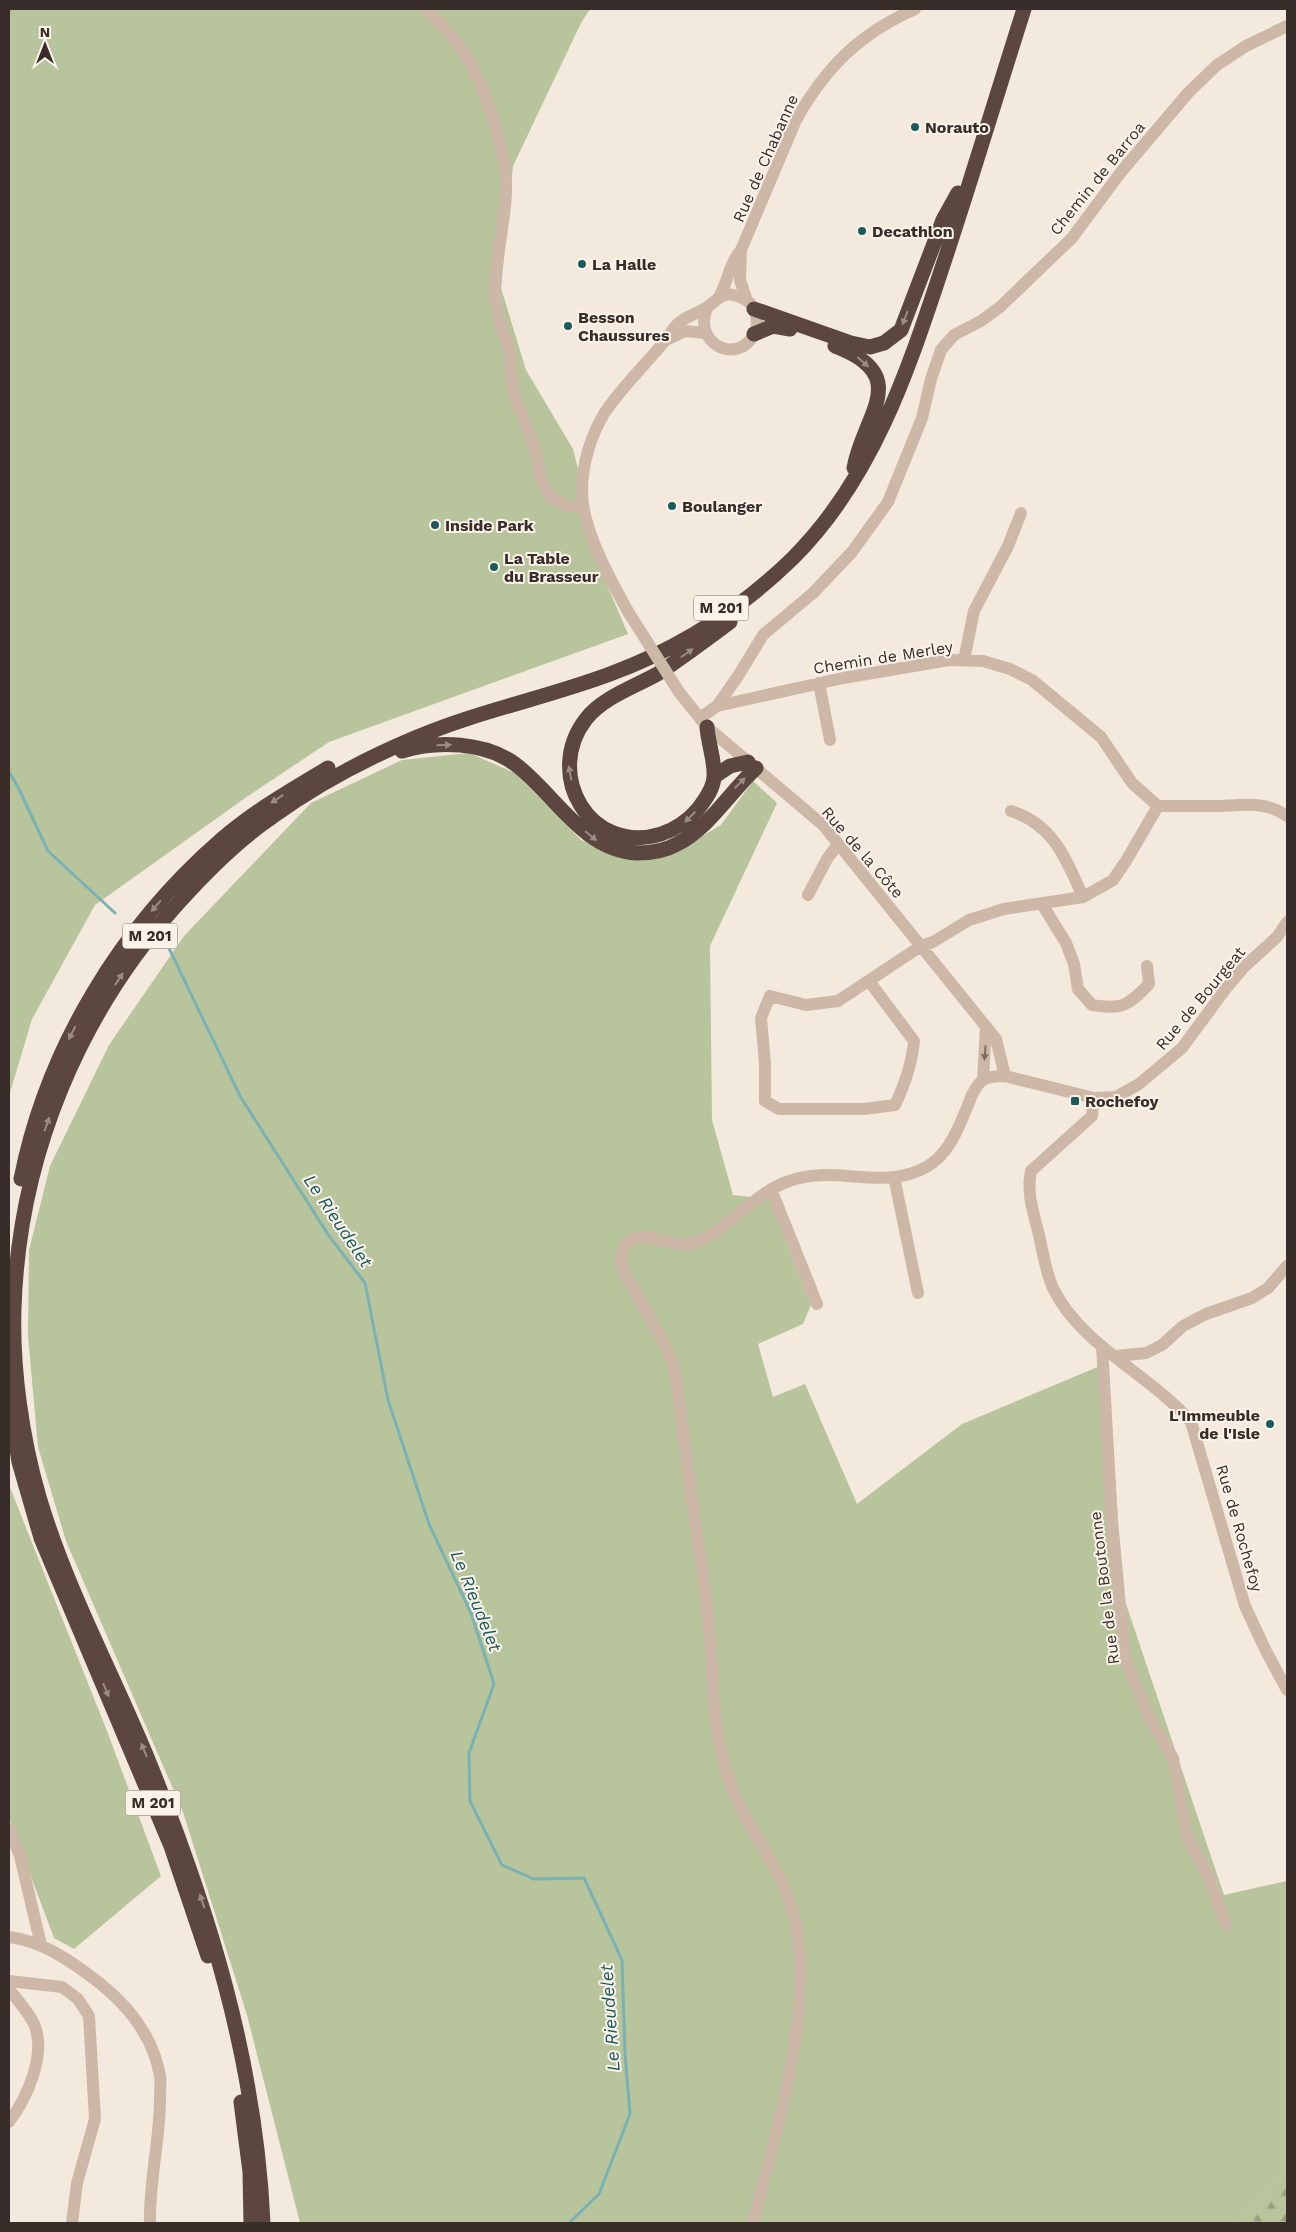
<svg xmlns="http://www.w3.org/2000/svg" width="1296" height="2232" viewBox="0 0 1296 2232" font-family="'Work Sans',sans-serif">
	<defs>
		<pattern id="forest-firs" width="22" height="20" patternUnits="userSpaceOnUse" patternTransform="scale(1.25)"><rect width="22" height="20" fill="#b8c49c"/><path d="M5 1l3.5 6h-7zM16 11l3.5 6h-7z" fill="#97a07f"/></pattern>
	</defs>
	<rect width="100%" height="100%" fill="#f4e9dd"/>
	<path fill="#b8c49c" d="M 9,9 L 590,9 L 581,23 L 513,166 L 501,288 L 526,370 L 573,449 L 607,585 L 628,634 L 329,742 L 248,796 L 95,905 L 32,1019 L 9,1096 Z
		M 469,753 L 515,773 L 581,840 L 626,859 L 670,855 L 721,825 L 753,781 L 777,803 L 710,946 L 712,1120 L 733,1195 L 769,1199 L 811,1305 L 803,1324 L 758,1344 L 773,1397 L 805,1384 L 857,1504 L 962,1424 L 1107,1363 L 1123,1595 L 1224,1895 L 1287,1881 L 1287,2170 L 1238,2223 L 300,2223 L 247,2015 L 183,1812 L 66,1541 L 38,1447 L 28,1336 L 29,1250 L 50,1166 L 109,1045 L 184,936 L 311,803 L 402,760 Z
		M 9,1485 L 107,1731 L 161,1876 L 74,1949 L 54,1938 L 9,1818 Z"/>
	<path fill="url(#forest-firs)" d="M 1287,2170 L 1287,2223 L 1238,2223 Z"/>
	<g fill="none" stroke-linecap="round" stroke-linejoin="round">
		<path stroke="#7ab2b3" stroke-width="3" d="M 9,772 L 17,785 L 48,851 L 115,913
			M 166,942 L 240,1096 L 329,1236 L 365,1283 L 388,1400 L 429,1524 L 471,1613 L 494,1684 L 469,1753 L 470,1801 L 502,1865 L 534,1879 L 584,1878 L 622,1960 L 625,2054 L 630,2114 L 599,2194 L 569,2223"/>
		<path stroke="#cdb8a8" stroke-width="12" d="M 426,9 C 435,19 446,28 454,39 C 480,71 496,122 504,161 C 512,206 494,252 495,297 C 495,317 506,334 510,352 C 512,365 510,377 513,390 C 518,408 527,426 533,443 C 539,460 538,484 551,497 C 560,504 572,508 583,506
			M 741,250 L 740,280 L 747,301
			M 719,297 C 729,280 728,266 741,250 L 796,120 C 826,67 859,34 915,9
			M 668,339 L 685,331 L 705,333
			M 627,610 C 609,576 582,529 582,491 C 582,464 591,435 605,412 C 622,387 645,365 664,342 C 670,335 673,327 680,322 C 687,316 696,314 704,309 C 717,302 721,289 740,297 C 755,302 761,320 754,334 C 738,366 692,344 707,308
			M 964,660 L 974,611 L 1008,546 L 1021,513
			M 819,683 L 830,740
			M 679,692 L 707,727 L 823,825 L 996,1039 L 1005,1076
			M 717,706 L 738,676 L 763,635 L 813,593 L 852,552 L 888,502 L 922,418 L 931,379 L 941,350 L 954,335 L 981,321 L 1000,307 L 1072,238 L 1121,172 L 1188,93 L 1217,65 L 1246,46 L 1287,26
			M 700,718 L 717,706 L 843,678 L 949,660 L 983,661 L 1010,669 L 1032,680 L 1101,737 L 1132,783 L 1158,806 C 1179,806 1200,806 1220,806 C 1245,805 1266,801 1287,816
			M 1011,811 C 1054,825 1066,859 1083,897
			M 808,895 L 827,859 L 838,844
			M 1042,904 L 1066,943 L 1074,964 L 1078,989 L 1092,1005 C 1122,1010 1128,1006 1149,984 L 1147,966
			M 869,981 L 914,1041 C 912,1064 905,1084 895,1105 L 864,1109 L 779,1109 L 765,1101 L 765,1064 L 761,1018 L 770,996 L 806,1005 L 838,1001 L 921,946 L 933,942 L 969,920 L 1004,909 L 1083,897 L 1101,887 L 1113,880 L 1126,861 L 1158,806
			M 983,1080 L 986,1026
			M 1094,1098 L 1092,1116 L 1031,1171 C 1026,1192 1034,1215 1039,1235 C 1043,1252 1046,1275 1054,1290 C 1082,1346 1151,1375 1191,1422 L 1245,1606 L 1266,1651 L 1287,1690
			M 894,1177 L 918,1293
			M 771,1189 L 817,1304
			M 1102,1346 L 1112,1521 L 1125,1658 L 1148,1715 L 1173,1758 L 1187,1837 L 1209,1877 L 1226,1925
			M 1116,1356 L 1146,1353 L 1162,1345 L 1183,1326 L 1206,1314 L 1252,1298 L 1268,1288 L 1287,1266
			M 9,1829 L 20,1856 L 41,1945
			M 9,1937 C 41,1941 68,1959 93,1978 C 125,2002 153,2035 160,2076 C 161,2083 160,2091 160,2099 C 160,2140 149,2181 150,2223
			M 9,1981 L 62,1987 L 78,1999 L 89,2016 L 95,2119 L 77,2183 L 72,2223
			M 9,1989 C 17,2000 28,2011 34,2024 C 47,2054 27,2098 9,2122
			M 753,2223 C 775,2129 820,2001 791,1906 C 781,1874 762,1848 746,1818 C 734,1797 726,1773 721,1750 C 711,1706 713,1669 709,1626 C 707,1596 701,1566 697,1536 C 690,1487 684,1439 678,1391 L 673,1364 L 664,1343 L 624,1272 C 621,1261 619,1254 626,1244 C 639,1226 673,1249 691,1244 C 728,1231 752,1194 789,1181 C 823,1168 860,1181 895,1177 C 941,1171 952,1144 968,1105 C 971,1096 975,1086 983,1080 C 990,1076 998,1076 1005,1076 L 1094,1098 L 1116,1097 L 1139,1084 L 1182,1048 L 1227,987 L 1244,967 L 1277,937 L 1287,922"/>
		<path stroke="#5b473f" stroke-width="15" d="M 754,309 L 851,343 L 870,347 L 884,343 L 901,330 L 943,220 L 958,193
			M 754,334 L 773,326 L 790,329
			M 835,346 C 914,376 863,415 854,468
			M 707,727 C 708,743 715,761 714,776 C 714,788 705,800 698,809 C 687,822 676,829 661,834 C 590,856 543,774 586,719 C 603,697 635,687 659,673 C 683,657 707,639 730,622
			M 402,751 C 437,740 485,742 515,764 C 555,794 582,850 637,853 C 651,853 665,851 677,844 C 709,828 730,792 756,768
			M 715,776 L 730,766 L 748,762
			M 21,1179 C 47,1048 121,927 221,840 C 253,812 291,790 328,768
			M 9,1397 L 19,1462 L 41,1538 L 171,1846 L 208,1956
			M 241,2102 L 250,2172 L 251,2223
			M 263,2223 C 256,2062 209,1910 149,1762 C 113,1674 66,1588 39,1497 C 22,1438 12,1369 14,1308 C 19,1155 79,1012 181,900 C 209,869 238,840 272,817 C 316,785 365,759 415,738 C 478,711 546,698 610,674 C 678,649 741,609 793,558 C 876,475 910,364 946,256 C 973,174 998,91 1024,9"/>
		<path stroke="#cdb8a8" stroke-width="12" d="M 627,610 L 679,692"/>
	</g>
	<defs><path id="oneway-solid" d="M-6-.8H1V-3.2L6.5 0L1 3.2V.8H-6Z" transform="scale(1.25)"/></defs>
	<g fill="#9b8c83">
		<use href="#oneway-solid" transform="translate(905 318) rotate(111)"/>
		<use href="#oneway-solid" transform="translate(863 362) rotate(41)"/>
		<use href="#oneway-solid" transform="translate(687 653) rotate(-35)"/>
		<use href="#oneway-solid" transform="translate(444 745) rotate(-1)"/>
		<use href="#oneway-solid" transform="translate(570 773) rotate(-100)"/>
		<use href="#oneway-solid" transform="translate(740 783) rotate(-45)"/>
		<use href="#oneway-solid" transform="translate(277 799) rotate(147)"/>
		<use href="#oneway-solid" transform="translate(690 817) rotate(136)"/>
		<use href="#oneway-solid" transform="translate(591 836) rotate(39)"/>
		<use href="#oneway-solid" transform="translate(156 906) rotate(131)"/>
		<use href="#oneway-solid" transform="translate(119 979) rotate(-57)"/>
		<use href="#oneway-solid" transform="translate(72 1033) rotate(117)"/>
		<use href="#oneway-solid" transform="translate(47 1124) rotate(-70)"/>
		<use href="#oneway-solid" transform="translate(106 1690) rotate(67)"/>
		<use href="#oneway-solid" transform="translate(144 1750) rotate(-113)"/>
		<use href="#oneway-solid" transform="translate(202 1901) rotate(-109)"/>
	</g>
	<use fill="#7c6c62" href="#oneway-solid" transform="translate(985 1053) rotate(94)"/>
	<g fill="#1b5b5e" stroke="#fbf3ea" stroke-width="2">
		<circle cx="915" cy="127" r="5"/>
		<circle cx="862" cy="231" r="5"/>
		<circle cx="582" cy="264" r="5"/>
		<circle cx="568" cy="326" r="5"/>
		<circle cx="672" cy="506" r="5"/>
		<circle cx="435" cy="525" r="5"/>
		<circle cx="494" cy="567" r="5"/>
		<rect x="1070" y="1096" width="10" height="10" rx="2.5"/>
		<circle cx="1270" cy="1424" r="5"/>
	</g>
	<g text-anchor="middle" stroke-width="4" stroke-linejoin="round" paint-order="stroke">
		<g fill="#fbf3ea" stroke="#736863" stroke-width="1">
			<rect x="693.5" y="595.5" width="55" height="25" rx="4"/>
			<rect x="122.5" y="923.5" width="55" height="25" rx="4"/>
			<rect x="125.5" y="1790.5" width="55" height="25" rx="4"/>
		</g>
		<g font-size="15" font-weight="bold" fill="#392d29">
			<text x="721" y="613">M 201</text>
			<text x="150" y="941">M 201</text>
			<text x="153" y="1808">M 201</text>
		</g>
		<g font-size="16" font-weight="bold" fill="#392d29" stroke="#fbf3ea" text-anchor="start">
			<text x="925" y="133">Norauto</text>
			<text x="872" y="237">Decathlon</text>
			<text x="592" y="270">La Halle</text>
			<text x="578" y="323">Besson<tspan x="578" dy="18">Chaussures</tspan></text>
			<text x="682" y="512">Boulanger</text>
			<text x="445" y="531">Inside Park</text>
			<text x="504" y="564">La Table<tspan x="504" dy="18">du Brasseur</tspan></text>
			<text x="1085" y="1107">Rochefoy</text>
			<text x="1260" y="1421" text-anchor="end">L'Immeuble<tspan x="1260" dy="18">de l'Isle</tspan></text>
		</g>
		<g font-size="16" fill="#392d29" stroke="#fbf3ea">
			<text transform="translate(765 158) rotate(-66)" y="6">Rue de Chabanne</text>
			<text transform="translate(1097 178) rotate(-51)" y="6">Chemin de Barroa</text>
			<text transform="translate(883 657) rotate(-9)" y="6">Chemin de Merley</text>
			<text transform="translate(863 852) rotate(49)" y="6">Rue de la Côte</text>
			<text transform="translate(1200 998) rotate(-50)" y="6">Rue de Bourgeat</text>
			<text transform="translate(1240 1528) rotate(74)" y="6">Rue de Rochefoy</text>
			<text transform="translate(1104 1588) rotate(-97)" y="6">Rue de la Boutonne</text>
		</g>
		<g font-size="18" font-style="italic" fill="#1b5b5e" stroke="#fbf3ea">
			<text transform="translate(338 1221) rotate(56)" y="6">Le Rieudelet</text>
			<text transform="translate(476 1601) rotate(68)" y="6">Le Rieudelet</text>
			<text transform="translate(610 2018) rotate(-94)" y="6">Le Rieudelet</text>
		</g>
	</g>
	<rect width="1296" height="2232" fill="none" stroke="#392d29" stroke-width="20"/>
	<g transform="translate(45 45)" stroke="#fbf3ea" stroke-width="4" paint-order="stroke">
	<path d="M0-4L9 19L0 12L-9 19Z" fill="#392d29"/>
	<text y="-8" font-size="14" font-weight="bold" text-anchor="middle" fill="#392d29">N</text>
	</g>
</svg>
